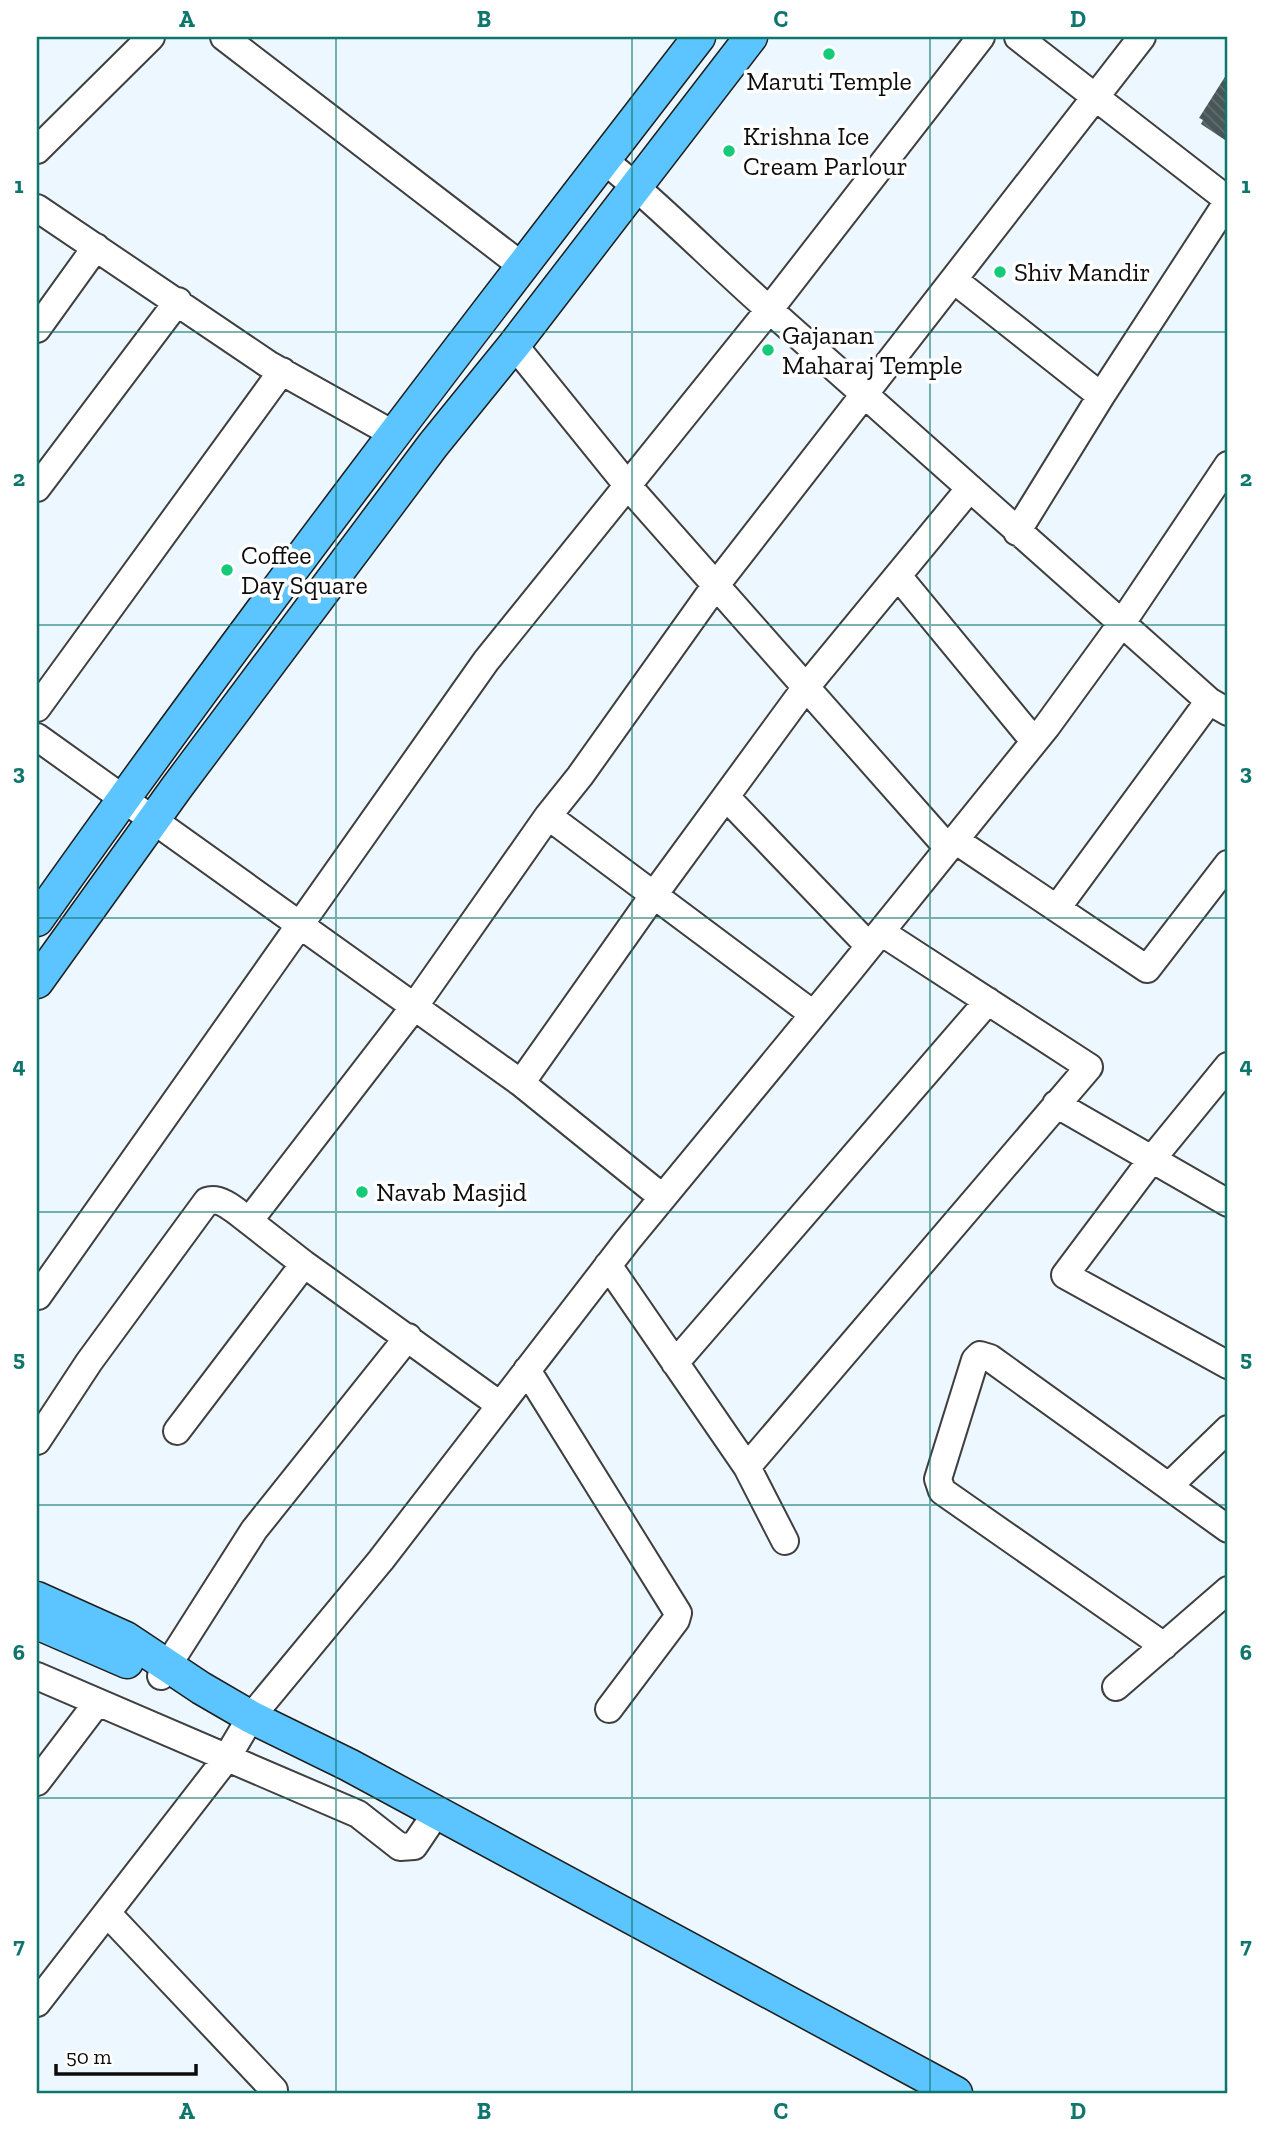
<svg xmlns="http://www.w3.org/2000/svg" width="1265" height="2130" viewBox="0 0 1265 2130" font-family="'Zilla Slab',serif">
	<defs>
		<pattern id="building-back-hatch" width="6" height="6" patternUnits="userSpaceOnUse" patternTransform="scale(1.75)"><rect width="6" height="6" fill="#475656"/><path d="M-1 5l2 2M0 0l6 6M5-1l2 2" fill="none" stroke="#636e6e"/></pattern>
	</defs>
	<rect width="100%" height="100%" fill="#ecf7ff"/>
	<path fill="url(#building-back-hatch)" d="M 1228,72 L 1228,142 L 1201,124 L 1203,120 L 1199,118 Z"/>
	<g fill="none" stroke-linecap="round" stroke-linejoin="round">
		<g stroke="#3f3f3f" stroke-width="30">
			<path id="minor" d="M 224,37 L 522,266
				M 1018,37 L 1228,200
				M 37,150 L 151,37
				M 604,160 C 663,208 716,263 773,313 C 918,442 1064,571 1209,701 L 1228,712
				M 37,208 L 268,364 L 395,435
				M 954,280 L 1101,396
				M 37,329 L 96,247
				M 514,345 L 628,486 L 948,848
				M 37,488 L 178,301
				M 1017,532 L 1101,396 L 1228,201
				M 898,576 L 1034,741
				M 37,708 L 282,371
				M 37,737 L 521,1083
				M 727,798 L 869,946
				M 548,816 L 813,1014
				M 955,840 L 1147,969 L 1228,864
				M 1057,908 L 1209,701
				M 1228,1066 L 1152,1159 L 1065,1275 L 1228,1365
				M 1056,1104 L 1228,1203
				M 662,1197 L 521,1083 L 653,896 L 806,687 L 970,488
				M 608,1265 L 747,1467 L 1089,1067 L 881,932
				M 38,1296 L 486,661 L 769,310 L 981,37
				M 675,1363 L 988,1001
				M 527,1370 L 678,1613 L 676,1620 L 609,1709
				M 500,1405 L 304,1264 L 249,1221 L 414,1007 L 548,816 L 580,776 L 716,585 L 1142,37
				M 177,1431 L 304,1264
				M 37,1441 L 89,1362 L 207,1201 C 221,1196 238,1213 249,1221
				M 747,1467 L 785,1541
				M 1169,1486 L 1228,1429
				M 1164,1646 L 942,1491 L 938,1479 L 975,1360 L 980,1355 L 990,1358 L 1228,1529
				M 37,1676 L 358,1814 L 400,1847 L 414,1846 L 437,1812
				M 161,1676 L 254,1530 L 408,1337
				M 1116,1687 L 1228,1590
				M 37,1782 L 97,1703
				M 107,1913 L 274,2090
				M 37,2003 L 226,1759 L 251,1717 L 381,1560 L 627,1241 L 846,975 L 1047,726 L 1122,623 L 1228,465"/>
		</g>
		<g stroke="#1d1d1d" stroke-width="35">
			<path id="major" d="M 37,920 C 249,620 474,328 699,37
				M 37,982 L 177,787 L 433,445 L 514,345 L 751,37
				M 37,1598 L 126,1638 L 201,1688 L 251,1717 L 349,1765 L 956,2093
				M 37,1623 L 127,1662"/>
		</g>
		<use href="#minor" stroke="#fff" stroke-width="26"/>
		<use href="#major" stroke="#5cc5ff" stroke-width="32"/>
	</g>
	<path fill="none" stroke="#0f766e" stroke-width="2" stroke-opacity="0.55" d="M 336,37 L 336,2093M 632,37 L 632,2093M 930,37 L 930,2093M 37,332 L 1228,332M 37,625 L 1228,625M 37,918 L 1228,918M 37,1212 L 1228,1212M 37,1505 L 1228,1505M 37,1798 L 1228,1798"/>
	<g fill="#15cb79" stroke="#fff" stroke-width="2.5">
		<circle cx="829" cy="54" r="7"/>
		<circle cx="729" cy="151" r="7"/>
		<circle cx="1000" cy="272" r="7"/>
		<circle cx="768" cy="350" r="7"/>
		<circle cx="227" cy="570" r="7"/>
		<circle cx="362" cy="1192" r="7"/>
	</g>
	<g text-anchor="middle" stroke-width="7" stroke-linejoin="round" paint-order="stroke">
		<g font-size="26" fill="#0c0c0c" stroke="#fff" text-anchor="start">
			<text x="829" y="90" text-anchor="middle">Maruti Temple</text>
			<text x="743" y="145">Krishna Ice<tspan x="743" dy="30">Cream Parlour</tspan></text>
			<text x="1014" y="281">Shiv Mandir</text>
			<text x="782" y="344">Gajanan<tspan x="782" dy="30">Maharaj Temple</tspan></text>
			<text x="241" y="564">Coffee<tspan x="241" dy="30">Day Square</tspan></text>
			<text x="376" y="1201">Navab Masjid</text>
		</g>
	</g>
	<rect width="1265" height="2130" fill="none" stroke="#ffffff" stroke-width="77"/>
	<path d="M56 2064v10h140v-10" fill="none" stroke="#0c0c0c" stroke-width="3.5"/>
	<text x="66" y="2064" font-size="21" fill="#0c0c0c" stroke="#ffffff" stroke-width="5" paint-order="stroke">50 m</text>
	<rect x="38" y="38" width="1188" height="2054" fill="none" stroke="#0f766e" stroke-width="2.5"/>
	<g font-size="23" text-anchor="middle" font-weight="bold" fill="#0f766e">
		<text x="187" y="27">A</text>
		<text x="484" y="27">B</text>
		<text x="781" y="27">C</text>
		<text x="1078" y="27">D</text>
		<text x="19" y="193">1</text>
		<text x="1246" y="193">1</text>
		<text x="19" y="486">2</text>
		<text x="1246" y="486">2</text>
		<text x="19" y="780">3</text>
		<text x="1246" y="780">3</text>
		<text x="19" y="1073">4</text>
		<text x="1246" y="1073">4</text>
		<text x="19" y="1366">5</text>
		<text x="1246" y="1366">5</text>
		<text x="19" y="1660">6</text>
		<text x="1246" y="1660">6</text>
		<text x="19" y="1953">7</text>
		<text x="1246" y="1953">7</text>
		<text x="187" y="2119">A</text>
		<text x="484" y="2119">B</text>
		<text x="781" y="2119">C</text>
		<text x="1078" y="2119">D</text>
	</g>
</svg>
